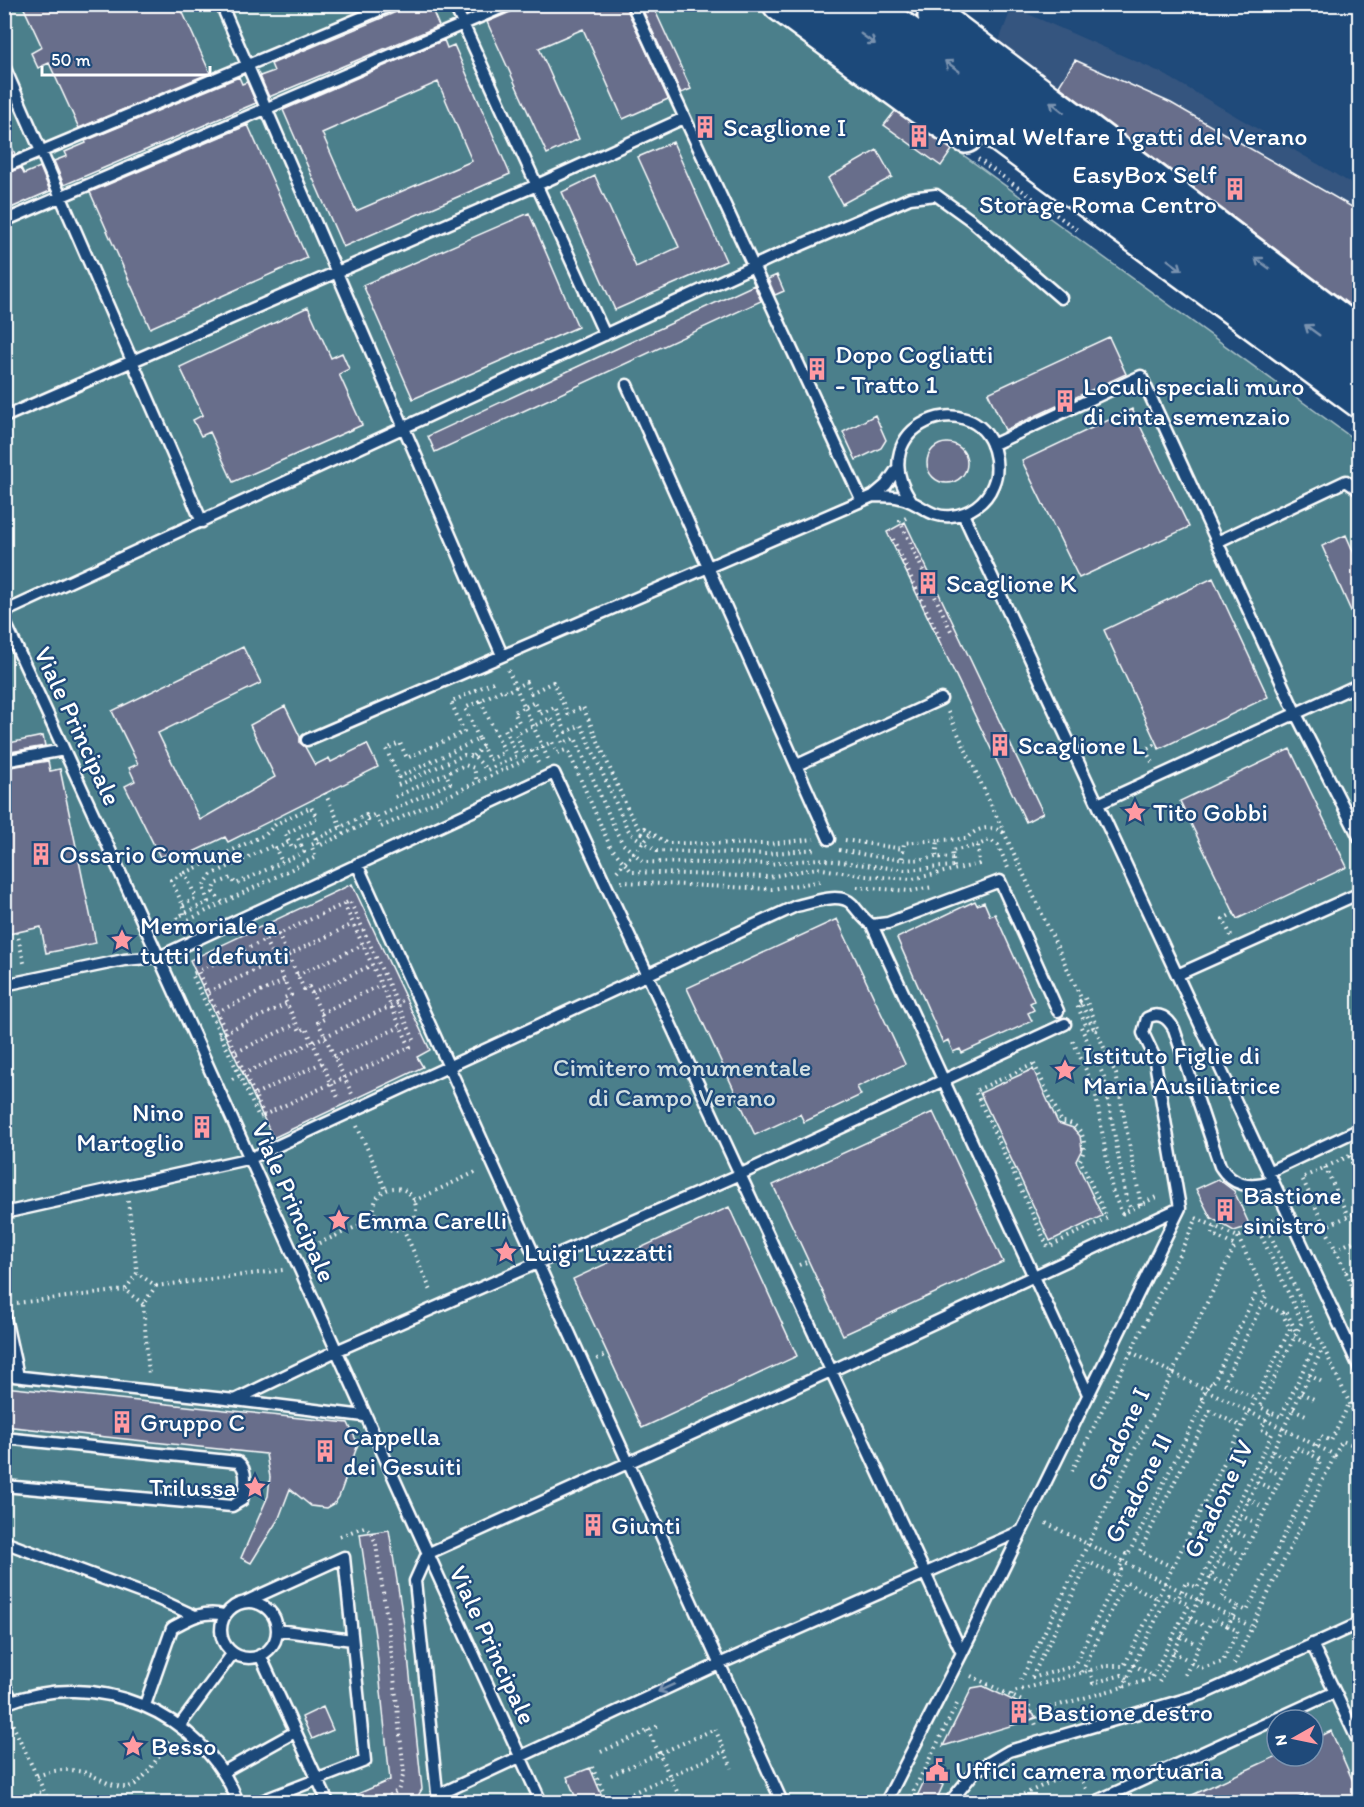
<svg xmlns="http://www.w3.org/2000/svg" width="1364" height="1807" viewBox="0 0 1364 1807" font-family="Itim,sans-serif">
	<rect width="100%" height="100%" fill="#1f4a7a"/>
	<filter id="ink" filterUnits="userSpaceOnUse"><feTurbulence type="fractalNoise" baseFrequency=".0167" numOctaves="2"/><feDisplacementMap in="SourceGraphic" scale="12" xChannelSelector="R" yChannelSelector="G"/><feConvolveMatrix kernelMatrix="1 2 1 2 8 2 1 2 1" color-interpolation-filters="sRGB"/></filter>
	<g filter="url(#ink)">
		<path fill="#35557f" d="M 1012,7 L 1160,72 L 1359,188 L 1359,321 L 995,51 Z"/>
		<path fill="#4c7f8b" stroke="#a6bfc5" stroke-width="1.5" fill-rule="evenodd" d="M 5,5 L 757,5 L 1359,443 L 1359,1802 L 5,1802 ZM 1277,1720 L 1313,1720 L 1313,1756 L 1277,1756 Z"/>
		<path fill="#676e8b" stroke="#fff" stroke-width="1.5" fill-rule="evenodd" d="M 22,4 L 119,4 L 122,10 L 134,4 L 179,4 L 210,73 L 79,128 L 49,63 L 38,68 L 31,53 L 42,47 Z
			M 517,4 L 625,4 L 668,99 L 623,119 L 583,29 L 539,48 L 579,139 L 547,154 L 487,22 L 513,11 Z
			M 640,4 L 652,4 L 691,89 L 681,93 Z
			M 413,5 L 430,5 L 439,26 L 269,97 L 260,76 L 274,71 L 271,64 Z
			M 444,40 L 447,48 L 454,45 L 510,174 L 343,247 L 283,110 ZM 438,82 L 472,161 L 356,211 L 322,133 Z
			M 1075,60 L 1171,103 L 1359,211 L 1359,312 L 1059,86 Z
			M 239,77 L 242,84 L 247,82 L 256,103 L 64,185 L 54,161 L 67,156 L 65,152 L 86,143 L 85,141 Z
			M 895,111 L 952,150 L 941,166 L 884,125 Z
			M 248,125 L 307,258 L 150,328 L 90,192 Z
			M 4,129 L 15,154 L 4,159 Z
			M 673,142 L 726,261 L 615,310 L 562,192 L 595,176 L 636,267 L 679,247 L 638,157 Z
			M 877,150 L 892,177 L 842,204 L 828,178 Z
			M 40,167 L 50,191 L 4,211 L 4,174 L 21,168 L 24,174 Z
			M 529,213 L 578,327 L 413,399 L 363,285 Z
			M 777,275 L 784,291 L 775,295 L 768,279 Z
			M 754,285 L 761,301 L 435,452 L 428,436 Z
			M 308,307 L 331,358 L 342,353 L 349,369 L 339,374 L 362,425 L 233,482 L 210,432 L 201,436 L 193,420 L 203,415 L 180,367 Z
			M 1109,337 L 1126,374 L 1005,430 L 988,393 Z
			M 1132,409 L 1189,527 L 1079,578 L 1022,461 Z
			M 875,415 L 886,440 L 881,448 L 856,460 L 843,432 Z
			M927 463a20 20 0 1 1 40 0a20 20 0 1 1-40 0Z
			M 905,522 L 1043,813 L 1026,822 L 887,532 Z
			M 1346,535 L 1359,565 L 1359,629 L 1322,546 Z
			M 1213,578 L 1268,697 L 1159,749 L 1104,630 Z
			M 243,647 L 261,683 L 158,733 L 200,820 L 275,777 L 250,725 L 285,706 L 300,737 L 300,743 L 305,747 L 315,765 L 329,758 L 331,762 L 367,744 L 378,767 L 228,842 L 225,837 L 174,861 L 170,853 L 160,857 L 125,786 L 135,781 L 129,768 L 138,764 L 112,711 Z
			M 43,736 L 45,746 L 4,753 L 4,744 Z
			M 1290,749 L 1347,867 L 1237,919 L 1180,801 Z
			M 48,761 L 50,771 L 60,769 L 96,943 L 46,953 L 41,927 L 4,935 L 4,768 Z
			M 352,884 L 430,1050 L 417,1057 L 423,1067 L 273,1138 L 190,960 Z
			M 975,901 L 977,905 L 984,902 L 990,916 L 995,914 L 1034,1001 L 1030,1003 L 1034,1010 L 1028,1013 L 1032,1021 L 962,1053 L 960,1049 L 953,1052 L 948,1040 L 943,1043 L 897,938 Z
			M 837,919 L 905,1064 L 857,1087 L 861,1095 L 804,1122 L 800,1114 L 755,1135 L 687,988 Z
			M 1033,1069 L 1058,1123 L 1073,1128 L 1080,1136 L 1082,1149 L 1076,1161 L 1102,1216 L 1050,1241 L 980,1093 Z
			M 933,1112 L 1003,1262 L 843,1335 L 773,1185 Z
			M 1218,1179 L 1234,1191 L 1250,1226 L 1234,1231 L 1211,1218 L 1196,1189 Z
			M 729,1207 L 797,1356 L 642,1428 L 573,1279 Z
			M 4,1387 L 348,1423 L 358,1444 L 339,1497 L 334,1504 L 327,1508 L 311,1506 L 290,1489 L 279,1518 L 251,1563 L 241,1558 L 268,1496 L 270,1477 L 266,1454 L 4,1426 Z
			M 389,1530 L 406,1638 L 422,1789 L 414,1803 L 337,1803 L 390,1780 L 376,1642 L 360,1534 Z
			M 983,1686 L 1025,1706 L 1037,1718 L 943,1746 L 972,1688 Z
			M 323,1707 L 333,1730 L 312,1739 L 302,1717 Z
			M 1331,1731 L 1359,1795 L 1359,1803 L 1311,1803 L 1307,1794 L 1288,1803 L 1175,1803 L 1277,1756 L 1313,1756 L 1313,1740 Z
			M 590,1768 L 605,1803 L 578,1803 L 567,1777 Z
			M 926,1777 L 943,1785 L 935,1803 L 914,1803 Z"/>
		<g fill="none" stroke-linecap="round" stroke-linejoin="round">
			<g stroke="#fff" stroke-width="15">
				<path id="lane" d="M 221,4 L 502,655
					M 454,4 L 605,335
					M 632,4 L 862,501
					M 4,66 L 202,522
					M 4,167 L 394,4
					M 4,221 L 510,4
					M 627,385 L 829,839
					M 4,417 L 537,185 L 684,118
					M 992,445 L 1141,376 L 1296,714 L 1360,839
					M 873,496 L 886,485 L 897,469
					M 963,514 L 1360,1369
					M 1217,542 L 1346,481 L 1360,491
					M 4,612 L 771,258 L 910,198 L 936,195 L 972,221 L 1061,298
					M 4,620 C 187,1013 361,1409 541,1802
					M 307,740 L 873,496 C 885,496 898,496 909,501 C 924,507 933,518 951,516 C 969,514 986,503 993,485 C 998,474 997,461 994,450 C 974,383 861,425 911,501
					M 4,761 L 64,750
					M 797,765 L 941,699
					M 1098,804 L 1360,684
					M 357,864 L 782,1802
					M 872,925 L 888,923 L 1000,881 L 1058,1011
					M 1177,975 L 1360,893
					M 4,985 L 124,960 L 159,957 L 554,773 L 962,1653
					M 1268,1172 L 1360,1129
					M 4,1213 L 251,1158 L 796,906 C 812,903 839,891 852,904 C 859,912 863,919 872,925 L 1088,1394
					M 4,1313 L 18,1376
					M 4,1375 L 235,1400 L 336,1351 L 741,1174 L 1065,1024
					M 235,1400 L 364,1416
					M 4,1438 L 238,1462 C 249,1470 245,1489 242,1500 L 232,1506 L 4,1486
					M 4,1542 L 158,1599 L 195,1616
					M 245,1602 L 344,1557 L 365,1761 L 259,1802
					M221 1630a28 28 0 1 1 56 0a28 28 0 1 1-56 0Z
					M 277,1630 L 352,1640
					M 1312,1644 L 1360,1745
					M 260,1655 L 328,1802
					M 4,1683 L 12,1701
					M 4,1704 C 95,1667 202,1711 238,1802
					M 145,1705 L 172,1628 C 190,1618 203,1610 224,1615
					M 180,1725 L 233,1653
					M 223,1772 L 295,1732
					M 438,1795 L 719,1664 L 1021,1531
					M 438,1802 L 415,1581 L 427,1554 L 833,1370 L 1180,1208
					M 886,1802 L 962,1653 L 1180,1208 L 1154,1056 L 1143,1033 L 1147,1018 C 1159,1011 1168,1018 1174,1029 L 1220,1166 C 1233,1187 1250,1188 1272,1182
					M 950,1802 L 975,1771 L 1009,1751 L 1203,1694 L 1360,1623
					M 1100,1802 L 1099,1800 L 1335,1692"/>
			</g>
			<g stroke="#fff" stroke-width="38">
				<path id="highway" d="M 780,4 L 919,106 L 966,136
					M 821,4 L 1360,401
					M 868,4 L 1360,365
					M 935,16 L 1360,336"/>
			</g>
			<path stroke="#fff" stroke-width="4" stroke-dasharray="1.5 4.5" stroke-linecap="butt" d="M 978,159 L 1079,231
				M 1351,427 L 1360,434
				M 906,518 L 900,521 L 952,633
				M 893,539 L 940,639
				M 508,670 L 548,759
				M 493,682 L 451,702 L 464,732 L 407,758 L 400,743 L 386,749 L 399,777 L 479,739 L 465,708 L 504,689 L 506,692 L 526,682 L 531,693 L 553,682 L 568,714 L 583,707 L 629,812 L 642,833 L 645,828 L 666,843 L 768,844 L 814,839
				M 948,712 L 1082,1000
				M 479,739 L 489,760 L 505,752 L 480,700
				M 473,756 L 483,746
				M 1152,762 L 1145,749 L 1157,744
				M 538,763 L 532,751 L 552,742 L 557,753 L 566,750 L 569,753 L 610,846 L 632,872 L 769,877 L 817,868 L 865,876 L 913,879 L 979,864 L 978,845 L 990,840 L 998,845 L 1008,868
				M 398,785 L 464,755 L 475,757 L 487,770 L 517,756 L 505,729 L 519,722 L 514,712 L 535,702 L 540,714 L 555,707 L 566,732 L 581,725 L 627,828 L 631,834 L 657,851 L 765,854 L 816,849
				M 325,793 L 341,827
				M 395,797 L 465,765 L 474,768 L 477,782
				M 384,814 L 450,783 L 446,773
				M 367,818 L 376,814 L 381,827 L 527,759 L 516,734 L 551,718 L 563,743 L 575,738 L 617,833 L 623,844 L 644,862 L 770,864 L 818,859 L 905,870 L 954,866
				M 845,840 L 903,849
				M 276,849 L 289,842
				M 839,850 C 870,855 904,864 936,857
				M 902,858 L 904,843 L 938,840
				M 953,858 L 936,857 L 938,840 L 966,839 C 976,828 990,824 1004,833
				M 954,867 L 952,851 L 978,845
				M 617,871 L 651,834
				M 621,882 L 772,889 L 823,881
				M 857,887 L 910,891 L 933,887
				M 222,902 L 213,892 L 216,884 L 231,878 L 236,884 L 304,852 L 301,845
				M 346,903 L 350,901 L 416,1044
				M 344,904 L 410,1047 L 264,1115 L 198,971 Z
				M 183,905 L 196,898 L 185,873 L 266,834 L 276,824 L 311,807 L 317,818 L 285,834 L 292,848 L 301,845 L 298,838 L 313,832 L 319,846 L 369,822 L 366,815 L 316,839
				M 184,914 L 183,905 L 171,880 L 185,873
				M 180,924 L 177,917 L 208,902 L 203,886 L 211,875 L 274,845 L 282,862
				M 266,924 L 272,937
				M 17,932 L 25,967
				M 177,934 L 174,927 L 316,857 L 311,845 L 318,842
				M 278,934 L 304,989 L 309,987 L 324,1019 L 318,1022 L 352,1094
				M 1231,936 L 1223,919 L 1234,913
				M 265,940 L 291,995 L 284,998 L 300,1031 L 306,1028 L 339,1100
				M 288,955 L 353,924
				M 195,973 L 192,974 L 259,1117 L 262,1116
				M 297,975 L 363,945
				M 208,992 L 275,961
				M 312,993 L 372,965
				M 1085,998 L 1099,1029 L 1095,1031 L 1080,1001 Z
				M 1081,1003 L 1077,1005 L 1088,1030 L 1093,1028
				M 217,1012 L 284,981
				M 321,1013 L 381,985
				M 1081,1027 L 1104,1077 L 1126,1198 L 1131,1209
				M 1096,1030 L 1116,1074 L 1141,1205
				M 219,1035 L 287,1004
				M 1073,1041 L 1095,1090 L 1112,1190 L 1124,1218
				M 236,1052 L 296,1024
				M 334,1057 L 400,1027
				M 1034,1064 L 1062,1122 C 1083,1122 1089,1145 1080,1160 L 1107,1218 L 1048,1247 L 975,1091 Z
				M 232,1079 L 402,1001
				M 255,1094 L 322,1063
				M 357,1126 L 386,1190
				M 1360,1151 L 1302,1178 L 1360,1302
				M 1349,1156 L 1360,1179
				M 1325,1167 L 1348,1216
				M374 1209a21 21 0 1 1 42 0a21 21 0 1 1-42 0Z
				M 128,1201 L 137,1273
				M 414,1201 L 478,1171
				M 1122,1214 L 1156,1197
				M 1196,1218 L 1238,1237 L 1275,1219
				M 1265,1224 L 1360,1425
				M 1324,1227 L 1360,1211
				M 403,1228 L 432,1293
				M 1259,1231 L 1302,1322 L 1260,1407 L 1270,1412
				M 1238,1237 L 1266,1296 L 1224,1383 L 1255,1398
				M 308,1248 L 376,1218
				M 1335,1250 L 1360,1238
				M 799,1265 L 809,1261
				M 1346,1272 L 1360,1266
				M 156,1286 L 283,1270
				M 17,1303 L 125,1290
				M 143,1304 L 125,1290 L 137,1273 L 156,1286 L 143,1304 L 149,1375
				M 1282,1313 L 1286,1311 L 1296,1332
				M 1131,1352 L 1335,1455 L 1342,1441 L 1360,1447
				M 597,1359 L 608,1354
				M 1309,1375 L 1324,1383
				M 1301,1393 L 1316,1400
				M 1293,1409 L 1308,1416
				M 1272,1451 L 1287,1459
				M 1264,1467 L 1279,1474
				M 1072,1471 L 1197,1218
				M 1257,1482 L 1272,1489
				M 1248,1499 L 1263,1507
				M 1240,1515 L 1256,1523
				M 1046,1523 L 1250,1626
				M 1233,1530 L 1248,1538
				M 340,1536 L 364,1527 L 372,1532 L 376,1545 L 390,1639 L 404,1773 L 398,1791 L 382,1799
				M 1225,1546 L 1240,1554
				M 1218,1561 L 1233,1569
				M 1172,1567 L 1140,1551 L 1210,1411 L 1241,1426
				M 1210,1577 L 1225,1584
				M 1237,1606 L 1222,1598 L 1296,1447 L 1312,1455
				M 1190,1619 L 1205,1626
				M 1181,1636 L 1196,1644
				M 1173,1652 L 1188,1660
				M 1191,1663 L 1201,1668 L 1222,1662 L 1238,1631 L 1228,1626 L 1237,1606 L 1247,1611 L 1321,1460 L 1312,1455 L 1321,1436 L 1331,1441 L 1349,1404
				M 1234,1664 L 1335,1455
				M 1133,1665 L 1153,1675
				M 1090,1670 L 1093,1683 L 1122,1675 L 1127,1678
				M 1082,1672 L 1125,1582 L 1157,1598
				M 1185,1675 L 1213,1618 L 1228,1626
				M 971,1676 L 1028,1704 L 1037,1728
				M 1032,1677 L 1089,1562 L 1118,1577
				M 1032,1678 L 1074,1666 L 1121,1570 L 1119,1569 L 1126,1554 L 1128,1555 L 1205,1399 L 1202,1398 L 1209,1383 L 1212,1385 L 1256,1293
				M 1021,1680 L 1235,1246 L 1212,1234 L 1215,1227
				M 1159,1682 L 1321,1352
				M 1123,1687 L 1168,1595 L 1178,1599
				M 1012,1695 L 1013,1692 L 1105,1666 L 1124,1666 L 1290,1329 L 1282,1313 L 1263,1303
				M 1038,1711 L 1151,1679 L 1189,1605 L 1178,1599 L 1186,1582 L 1197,1588 L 1272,1434 L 1261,1429 L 1270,1412 L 1281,1417 L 1314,1347 L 1294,1337
				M 10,1719 L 49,1802
				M 648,1730 L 681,1800
				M 601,1752 L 658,1726
				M 592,1767 L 608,1802
				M 611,1775 L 715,1729 L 732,1768
				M 37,1776 C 53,1770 67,1768 83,1772 C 99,1776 120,1795 137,1783 C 150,1773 161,1751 171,1738
				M 621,1798 L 725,1751
				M 17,1802 L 44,1791
				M 373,1802 L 382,1799 L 384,1802
				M 908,1802 L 957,1704
				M 1007,1802 L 1077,1770 L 1087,1791"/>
			<use href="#lane" stroke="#1f4a7a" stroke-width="10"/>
			<use href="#highway" stroke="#1f4a7a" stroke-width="33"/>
		</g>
		<defs><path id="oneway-shaft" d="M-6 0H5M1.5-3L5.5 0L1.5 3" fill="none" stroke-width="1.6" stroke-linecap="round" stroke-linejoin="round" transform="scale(1.5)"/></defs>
		<g stroke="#7992af">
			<use href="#oneway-shaft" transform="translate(868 39) rotate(36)"/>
			<use href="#oneway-shaft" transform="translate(952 66) rotate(-144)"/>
			<use href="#oneway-shaft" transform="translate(1057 107) rotate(-142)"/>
			<use href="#oneway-shaft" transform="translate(1262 263) rotate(-143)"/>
			<use href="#oneway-shaft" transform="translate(1175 265) rotate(36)"/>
			<use href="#oneway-shaft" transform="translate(1312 330) rotate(-144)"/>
			<use href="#oneway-shaft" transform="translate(666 1688) rotate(155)"/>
		</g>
	</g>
	<defs>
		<g id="building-bare" transform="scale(1.8)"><path d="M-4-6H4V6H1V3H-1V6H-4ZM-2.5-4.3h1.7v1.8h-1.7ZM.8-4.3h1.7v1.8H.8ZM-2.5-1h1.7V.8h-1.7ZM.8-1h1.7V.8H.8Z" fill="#ff9aa2" stroke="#1f4a7a" stroke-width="2.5" paint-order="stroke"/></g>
		<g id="sight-bare" transform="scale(1.8)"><path d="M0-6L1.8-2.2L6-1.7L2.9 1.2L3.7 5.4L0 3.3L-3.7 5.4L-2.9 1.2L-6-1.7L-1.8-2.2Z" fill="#ff9aa2" stroke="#1f4a7a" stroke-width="2.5" paint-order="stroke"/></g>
		<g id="civic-bare" transform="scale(1.8)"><path d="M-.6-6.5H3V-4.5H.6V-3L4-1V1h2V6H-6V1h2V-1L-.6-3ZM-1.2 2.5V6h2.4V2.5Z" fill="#ff9aa2" stroke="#1f4a7a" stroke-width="2.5" paint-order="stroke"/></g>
	</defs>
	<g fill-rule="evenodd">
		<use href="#building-bare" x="705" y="127"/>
		<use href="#building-bare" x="919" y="136"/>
		<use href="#building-bare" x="1235" y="189"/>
		<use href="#building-bare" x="817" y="369"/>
		<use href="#building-bare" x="1065" y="401"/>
		<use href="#building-bare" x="928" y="583"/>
		<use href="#building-bare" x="1000" y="745"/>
		<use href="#sight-bare" x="1135" y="812"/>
		<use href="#building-bare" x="41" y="854"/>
		<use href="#sight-bare" x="122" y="940"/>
		<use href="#sight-bare" x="1065" y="1070"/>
		<use href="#building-bare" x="202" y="1127"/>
		<use href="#building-bare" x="1225" y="1210"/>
		<use href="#sight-bare" x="339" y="1220"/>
		<use href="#sight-bare" x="506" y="1252"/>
		<use href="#building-bare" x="122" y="1422"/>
		<use href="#building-bare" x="325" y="1451"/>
		<use href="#sight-bare" x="255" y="1487"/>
		<use href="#building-bare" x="593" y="1525"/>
		<use href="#building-bare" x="1019" y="1712"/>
		<use href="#sight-bare" x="133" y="1746"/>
		<use href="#civic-bare" x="937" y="1770"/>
	</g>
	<g text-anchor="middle" stroke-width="4.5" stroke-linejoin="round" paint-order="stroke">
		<g font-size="26" fill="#fff" stroke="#1f4a7a" text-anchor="start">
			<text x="723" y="136">Scaglione I</text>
			<text x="937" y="145">Animal Welfare I gatti del Verano</text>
			<text x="1217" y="183" text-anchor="end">EasyBox Self<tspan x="1217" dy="30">Storage Roma Centro</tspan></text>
			<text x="835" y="363">Dopo Cogliatti<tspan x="835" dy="30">- Tratto 1</tspan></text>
			<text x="1083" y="395">Loculi speciali muro<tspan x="1083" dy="30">di cinta semenzaio</tspan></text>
			<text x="946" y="592">Scaglione K</text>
			<text x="1018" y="754">Scaglione L</text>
			<text x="1153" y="821">Tito Gobbi</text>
			<text x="59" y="863">Ossario Comune</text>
			<text x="140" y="934">Memoriale a<tspan x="140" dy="30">tutti i defunti</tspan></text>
			<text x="1083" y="1064">Istituto Figlie di<tspan x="1083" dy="30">Maria Ausiliatrice</tspan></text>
			<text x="184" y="1121" text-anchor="end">Nino<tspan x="184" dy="30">Martoglio</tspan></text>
			<text x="1243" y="1204">Bastione<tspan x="1243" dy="30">sinistro</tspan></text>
			<text x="357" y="1229">Emma Carelli</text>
			<text x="524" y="1261">Luigi Luzzatti</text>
			<text x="140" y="1431">Gruppo C</text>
			<text x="343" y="1445">Cappella<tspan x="343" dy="30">dei Gesuiti</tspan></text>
			<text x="237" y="1496" text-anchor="end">Trilussa</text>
			<text x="611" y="1534">Giunti</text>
			<text x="1037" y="1721">Bastione destro</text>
			<text x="151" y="1755">Besso</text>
			<text x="955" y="1779">Uffici camera mortuaria</text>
		</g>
		<g font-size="26" fill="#fff" stroke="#1f4a7a">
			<text transform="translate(78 726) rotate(65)" y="9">Viale Principale</text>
			<text transform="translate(294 1202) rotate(66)" y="9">Viale Principale</text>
			<text transform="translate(1118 1439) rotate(-64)" y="9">Gradone I</text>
			<text transform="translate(1138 1488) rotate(-63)" y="9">Gradone II</text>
			<text transform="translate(1218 1499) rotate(-64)" y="9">Gradone IV</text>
			<text transform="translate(493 1645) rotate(65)" y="9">Viale Principale</text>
		</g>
		<g font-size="26" fill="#d2dfe2" stroke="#1f4a7a">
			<text x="682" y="1076">Cimitero monumentale<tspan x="682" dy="30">di Campo Verano</tspan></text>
		</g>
	</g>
	<rect width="1364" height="1807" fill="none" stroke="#1f4a7a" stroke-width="24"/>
	<rect x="12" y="12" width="1340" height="1783" fill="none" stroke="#fff" stroke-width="2" filter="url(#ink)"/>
	<g transform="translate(1295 1738) rotate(261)"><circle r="28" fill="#1f4a7a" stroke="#7992af" stroke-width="1.5"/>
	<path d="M0-4.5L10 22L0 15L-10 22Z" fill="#ff9aa2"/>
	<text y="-9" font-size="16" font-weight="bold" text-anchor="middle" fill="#ffffff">N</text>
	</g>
	<path d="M42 66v9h168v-9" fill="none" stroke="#ffffff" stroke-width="3"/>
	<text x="51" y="66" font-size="18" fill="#ffffff" stroke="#1f4a7a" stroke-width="4.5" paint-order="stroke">50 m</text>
</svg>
